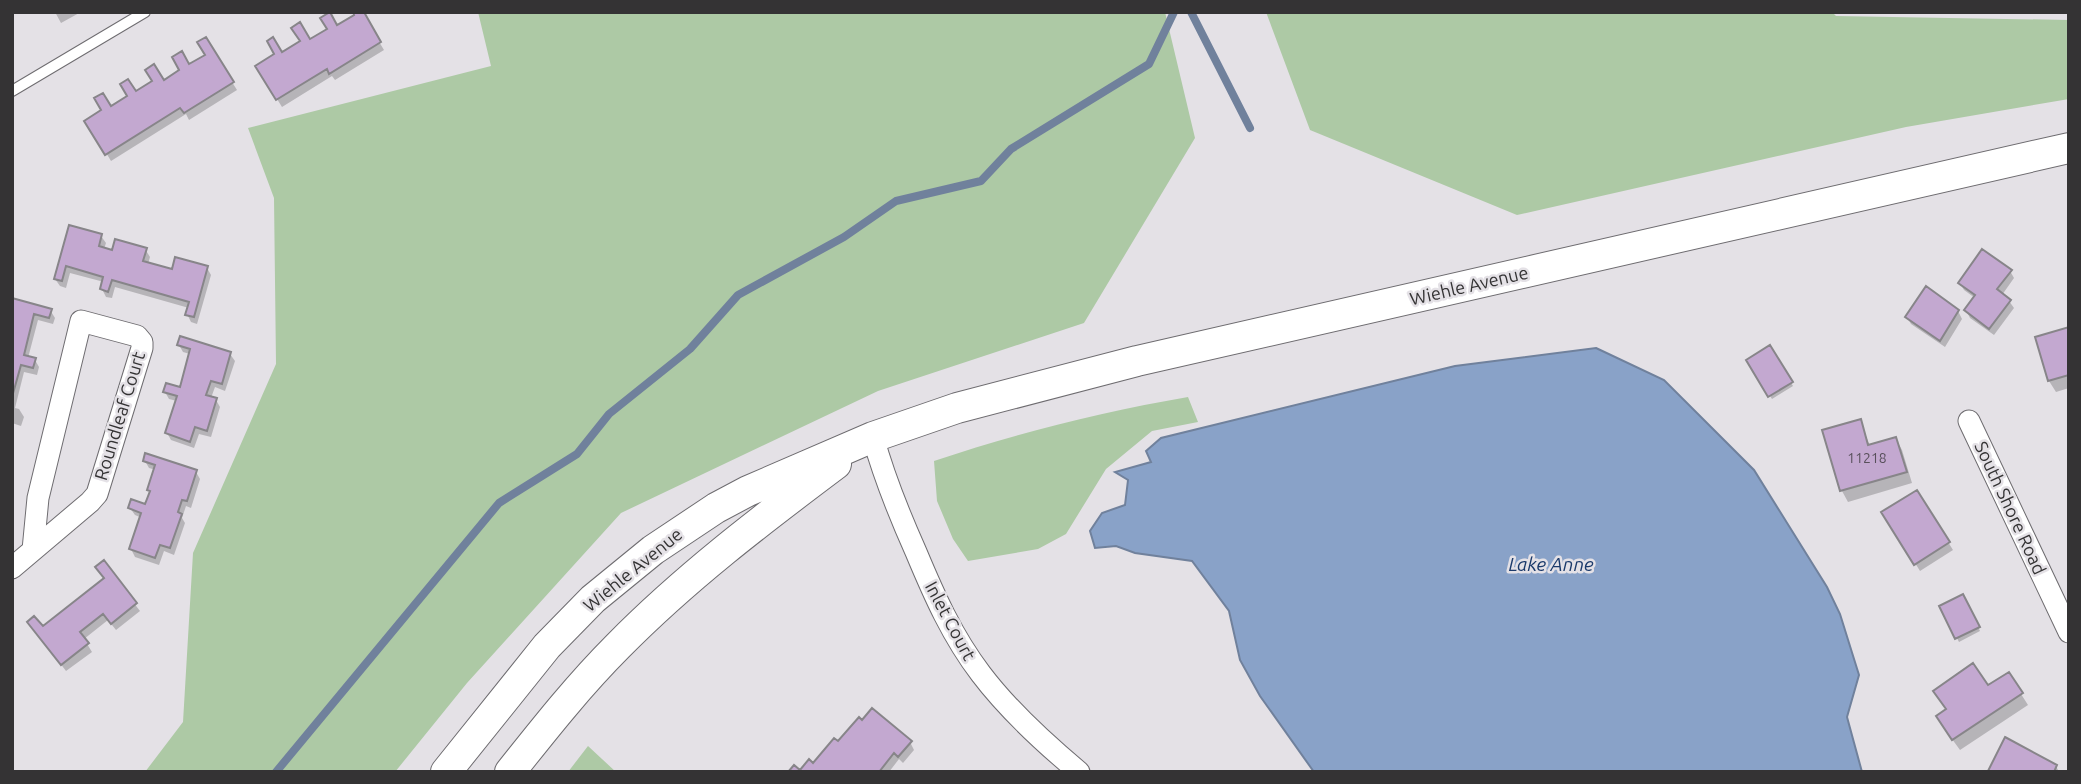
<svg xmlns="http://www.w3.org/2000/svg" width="2081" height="784" viewBox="0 0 2081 784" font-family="Ubuntu,sans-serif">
	<rect width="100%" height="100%" fill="#e4e1e6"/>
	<path fill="#adc9a5" d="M 478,12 L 1165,12 L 1195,138 L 1084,323 L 878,391 L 621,513 L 467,683 L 395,772 L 145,772 L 183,722 L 193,553 L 276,364 L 274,198 L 248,128 L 491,66 Z
		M 1266,12 L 1832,12 L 1836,16 L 2069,20 L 2069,99 L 1906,127 L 1517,215 L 1310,130 Z
		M 1188,397 L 1198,422 L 1152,431 L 1106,469 L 1066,534 L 1038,549 L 968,561 L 953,539 L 937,501 L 934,461 C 1017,433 1101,412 1188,397 Z
		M 588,746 L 616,772 L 568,772 Z"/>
	<path fill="#89a2c8" stroke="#70819c" stroke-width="2" d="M 1596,348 L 1664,380 L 1754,470 L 1827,587 L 1840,614 L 1859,675 L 1847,717 L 1862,772 L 1314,772 L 1260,696 L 1240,660 L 1229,611 L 1192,561 L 1135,553 L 1116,546 L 1095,548 L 1090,531 L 1102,513 L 1125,505 L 1128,480 L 1115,472 L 1151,462 L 1146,451 L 1161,438 L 1455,366 Z"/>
	<path fill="#0003" d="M 55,12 L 81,12 L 61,23 Z
		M 361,12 L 384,50 L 335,80 L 332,76 L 282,107 L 257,67 L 276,55 L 336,28 Z
		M 205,39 L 237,90 L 189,120 L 186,114 L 111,161 L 87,121 L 135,93 L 163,82 L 189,66 L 208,63 Z
		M 70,227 L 101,236 L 106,243 L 104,249 L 113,252 L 145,249 L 150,257 L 148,264 L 173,271 L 207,268 L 211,275 L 197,324 L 191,322 L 187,314 L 189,308 L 115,287 L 112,298 L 106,297 L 102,289 L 104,282 L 70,273 L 66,288 L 60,286 L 55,279 Z
		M 2010,271 L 2014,278 L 2002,295 L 2009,301 L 2014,308 L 1994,335 L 1970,318 L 1966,310 L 1975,298 L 1964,290 L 1960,283 Z
		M 12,300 L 50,310 L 55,318 L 53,324 L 38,320 L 28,358 L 35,360 L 39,367 L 37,375 L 24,372 L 15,408 L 19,409 L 24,417 L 21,426 L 12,423 Z
		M 1958,311 L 1962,319 L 1945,347 L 1911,324 L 1907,317 Z
		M 2069,329 L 2069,388 L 2056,392 L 2049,381 Z
		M 179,345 L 230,354 L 235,361 L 225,391 L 215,387 L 211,398 L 216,400 L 220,407 L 211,437 L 199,434 L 194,448 L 171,440 L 167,433 L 177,401 L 169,399 L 165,392 L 181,389 L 190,354 L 183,352 Z
		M 1769,348 L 1793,386 L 1772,399 L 1748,361 Z
		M 1860,421 L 1870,446 L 1896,439 L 1902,450 L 1912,483 L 1848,502 L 1842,491 L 1825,431 Z
		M 145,461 L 196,472 L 200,479 L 191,508 L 186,506 L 182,518 L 185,523 L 174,555 L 164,551 L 159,565 L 135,557 L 131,549 L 142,518 L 135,515 L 130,508 L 147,506 L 156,470 L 149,468 Z
		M 1917,492 L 1953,550 L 1920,571 L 1884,513 Z
		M 103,563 L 140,611 L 116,630 L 108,620 L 84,639 L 92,652 L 66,671 L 34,629 L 42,628 L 105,579 L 97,568 Z
		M 1963,597 L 1980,631 L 1959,642 L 1941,607 Z
		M 1988,688 L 2021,694 L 2028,705 L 1960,750 L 1944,728 Z
		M 910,742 L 914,750 L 903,763 L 899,759 L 889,772 L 801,772 L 813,765 L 839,744 Z
		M 2056,766 L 2059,772 L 1990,770 Z"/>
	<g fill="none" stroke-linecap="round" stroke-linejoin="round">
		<path stroke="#70819c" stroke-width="8" d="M 1191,12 L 1250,128
			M 276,772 L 499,503 L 577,454 L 609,414 L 690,349 L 738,295 L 844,237 L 896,201 L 981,181 L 1011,149 L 1149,64 L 1174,12"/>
	</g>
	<path fill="#c3a8d0" stroke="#878589" stroke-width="2" d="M 330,12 L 337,25 L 354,15 L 353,12 L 364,12 L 381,42 L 329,74 L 327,69 L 276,100 L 255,66 L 274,54 L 267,41 L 273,37 L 282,52 L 300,41 L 291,28 L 300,22 L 310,39 L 327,29 L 320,18 Z
		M 206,37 L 234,82 L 184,113 L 180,108 L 105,155 L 84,121 L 101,110 L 94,98 L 103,93 L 111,106 L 127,96 L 120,84 L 128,79 L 136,91 L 152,81 L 145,70 L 154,64 L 164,80 L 179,70 L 172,57 L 182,51 L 189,64 L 205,55 L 197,42 Z
		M 69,225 L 102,234 L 99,246 L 112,250 L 115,239 L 147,248 L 143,261 L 172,269 L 175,257 L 208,266 L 194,317 L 185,315 L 189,302 L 112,280 L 108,292 L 100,289 L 103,277 L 66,266 L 62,281 L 54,279 Z
		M 1982,249 L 2012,270 L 1997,289 L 2011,300 L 1989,329 L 1964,310 L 1975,295 L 1958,283 Z
		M 1926,286 L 1959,310 L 1940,341 L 1905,317 Z
		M 12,298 L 52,309 L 49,318 L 34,314 L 24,355 L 36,358 L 33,368 L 21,365 L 12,397 Z
		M 2069,327 L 2069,375 L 2048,381 L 2035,337 Z
		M 180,336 L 231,352 L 222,384 L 211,381 L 206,395 L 217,398 L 207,431 L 195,427 L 190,442 L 165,433 L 177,396 L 163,392 L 166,383 L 180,387 L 190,349 L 177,345 Z
		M 1770,345 L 1793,382 L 1768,397 L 1746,360 Z
		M 1861,419 L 1868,445 L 1896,437 L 1907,472 L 1840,491 L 1822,430 Z
		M 145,453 L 197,470 L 187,501 L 182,500 L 178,512 L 182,514 L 170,548 L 160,545 L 155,558 L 129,549 L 141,513 L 128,508 L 131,499 L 145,504 L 150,491 L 147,490 L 155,465 L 143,461 Z
		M 1917,490 L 1950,542 L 1914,565 L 1881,512 Z
		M 104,560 L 137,603 L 111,624 L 103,614 L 80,632 L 89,643 L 61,665 L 27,622 L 34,616 L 43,626 L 104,578 L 95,567 Z
		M 1963,594 L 1980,627 L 1955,639 L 1939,606 Z
		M 1973,663 L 1988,685 L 2009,672 L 2023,693 L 1952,740 L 1936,716 L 1946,709 L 1933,691 Z
		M 872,708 L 912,741 L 898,757 L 894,753 L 879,772 L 788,772 L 794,765 L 800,770 L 809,759 L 813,763 L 834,738 L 838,741 L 859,717 L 862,720 Z
		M 2005,737 L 2057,765 L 2054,772 L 1988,771 Z"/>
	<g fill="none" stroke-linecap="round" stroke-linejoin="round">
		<g stroke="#6e6c70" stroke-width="12">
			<path id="service" d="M 12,91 L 145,12"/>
		</g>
		<g stroke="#6e6c70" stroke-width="23">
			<path id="minor" d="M 1969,421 L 2069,632
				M 873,437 C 884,477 899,514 916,552 C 934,595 952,636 981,674 C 1009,711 1043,742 1079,772
				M 12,568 L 90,502 L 97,494 L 142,348 L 142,342 L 137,336 L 81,321 L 38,498 L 33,550"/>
		</g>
		<g stroke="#6e6c70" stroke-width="32">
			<path id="secondary" d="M 446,772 L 547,646 L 593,599 L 653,550 L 716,508 L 748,491 L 873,437 L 957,408 L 1137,361 L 2069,148
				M 510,772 C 545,728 579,685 618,646 C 685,578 760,521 836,464"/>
		</g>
		<use href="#service" stroke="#fff" stroke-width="10"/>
		<use href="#minor" stroke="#fff" stroke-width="21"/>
		<use href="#secondary" stroke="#fff" stroke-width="30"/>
	</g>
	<g text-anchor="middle" stroke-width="5" stroke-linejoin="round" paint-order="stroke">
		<g font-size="14" fill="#58505b">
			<text x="1867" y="463">11218</text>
		</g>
		<g font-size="18" fill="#343334" stroke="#e4e1e6">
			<text transform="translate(1469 286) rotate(-13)" y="6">Wiehle Avenue</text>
			<text transform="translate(120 416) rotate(-73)" y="6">Roundleaf Court</text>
			<text transform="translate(2010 508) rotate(65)" y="6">South Shore Road</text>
			<text transform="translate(633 570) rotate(-39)" y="6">Wiehle Avenue</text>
			<text transform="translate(950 621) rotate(62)" y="6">Inlet Court</text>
		</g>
		<g font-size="19" font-style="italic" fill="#1b3a6b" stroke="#e4e1e6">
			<text x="1551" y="571">Lake Anne</text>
		</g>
	</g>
	<rect width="2081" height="784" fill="none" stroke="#343334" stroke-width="28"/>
</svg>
